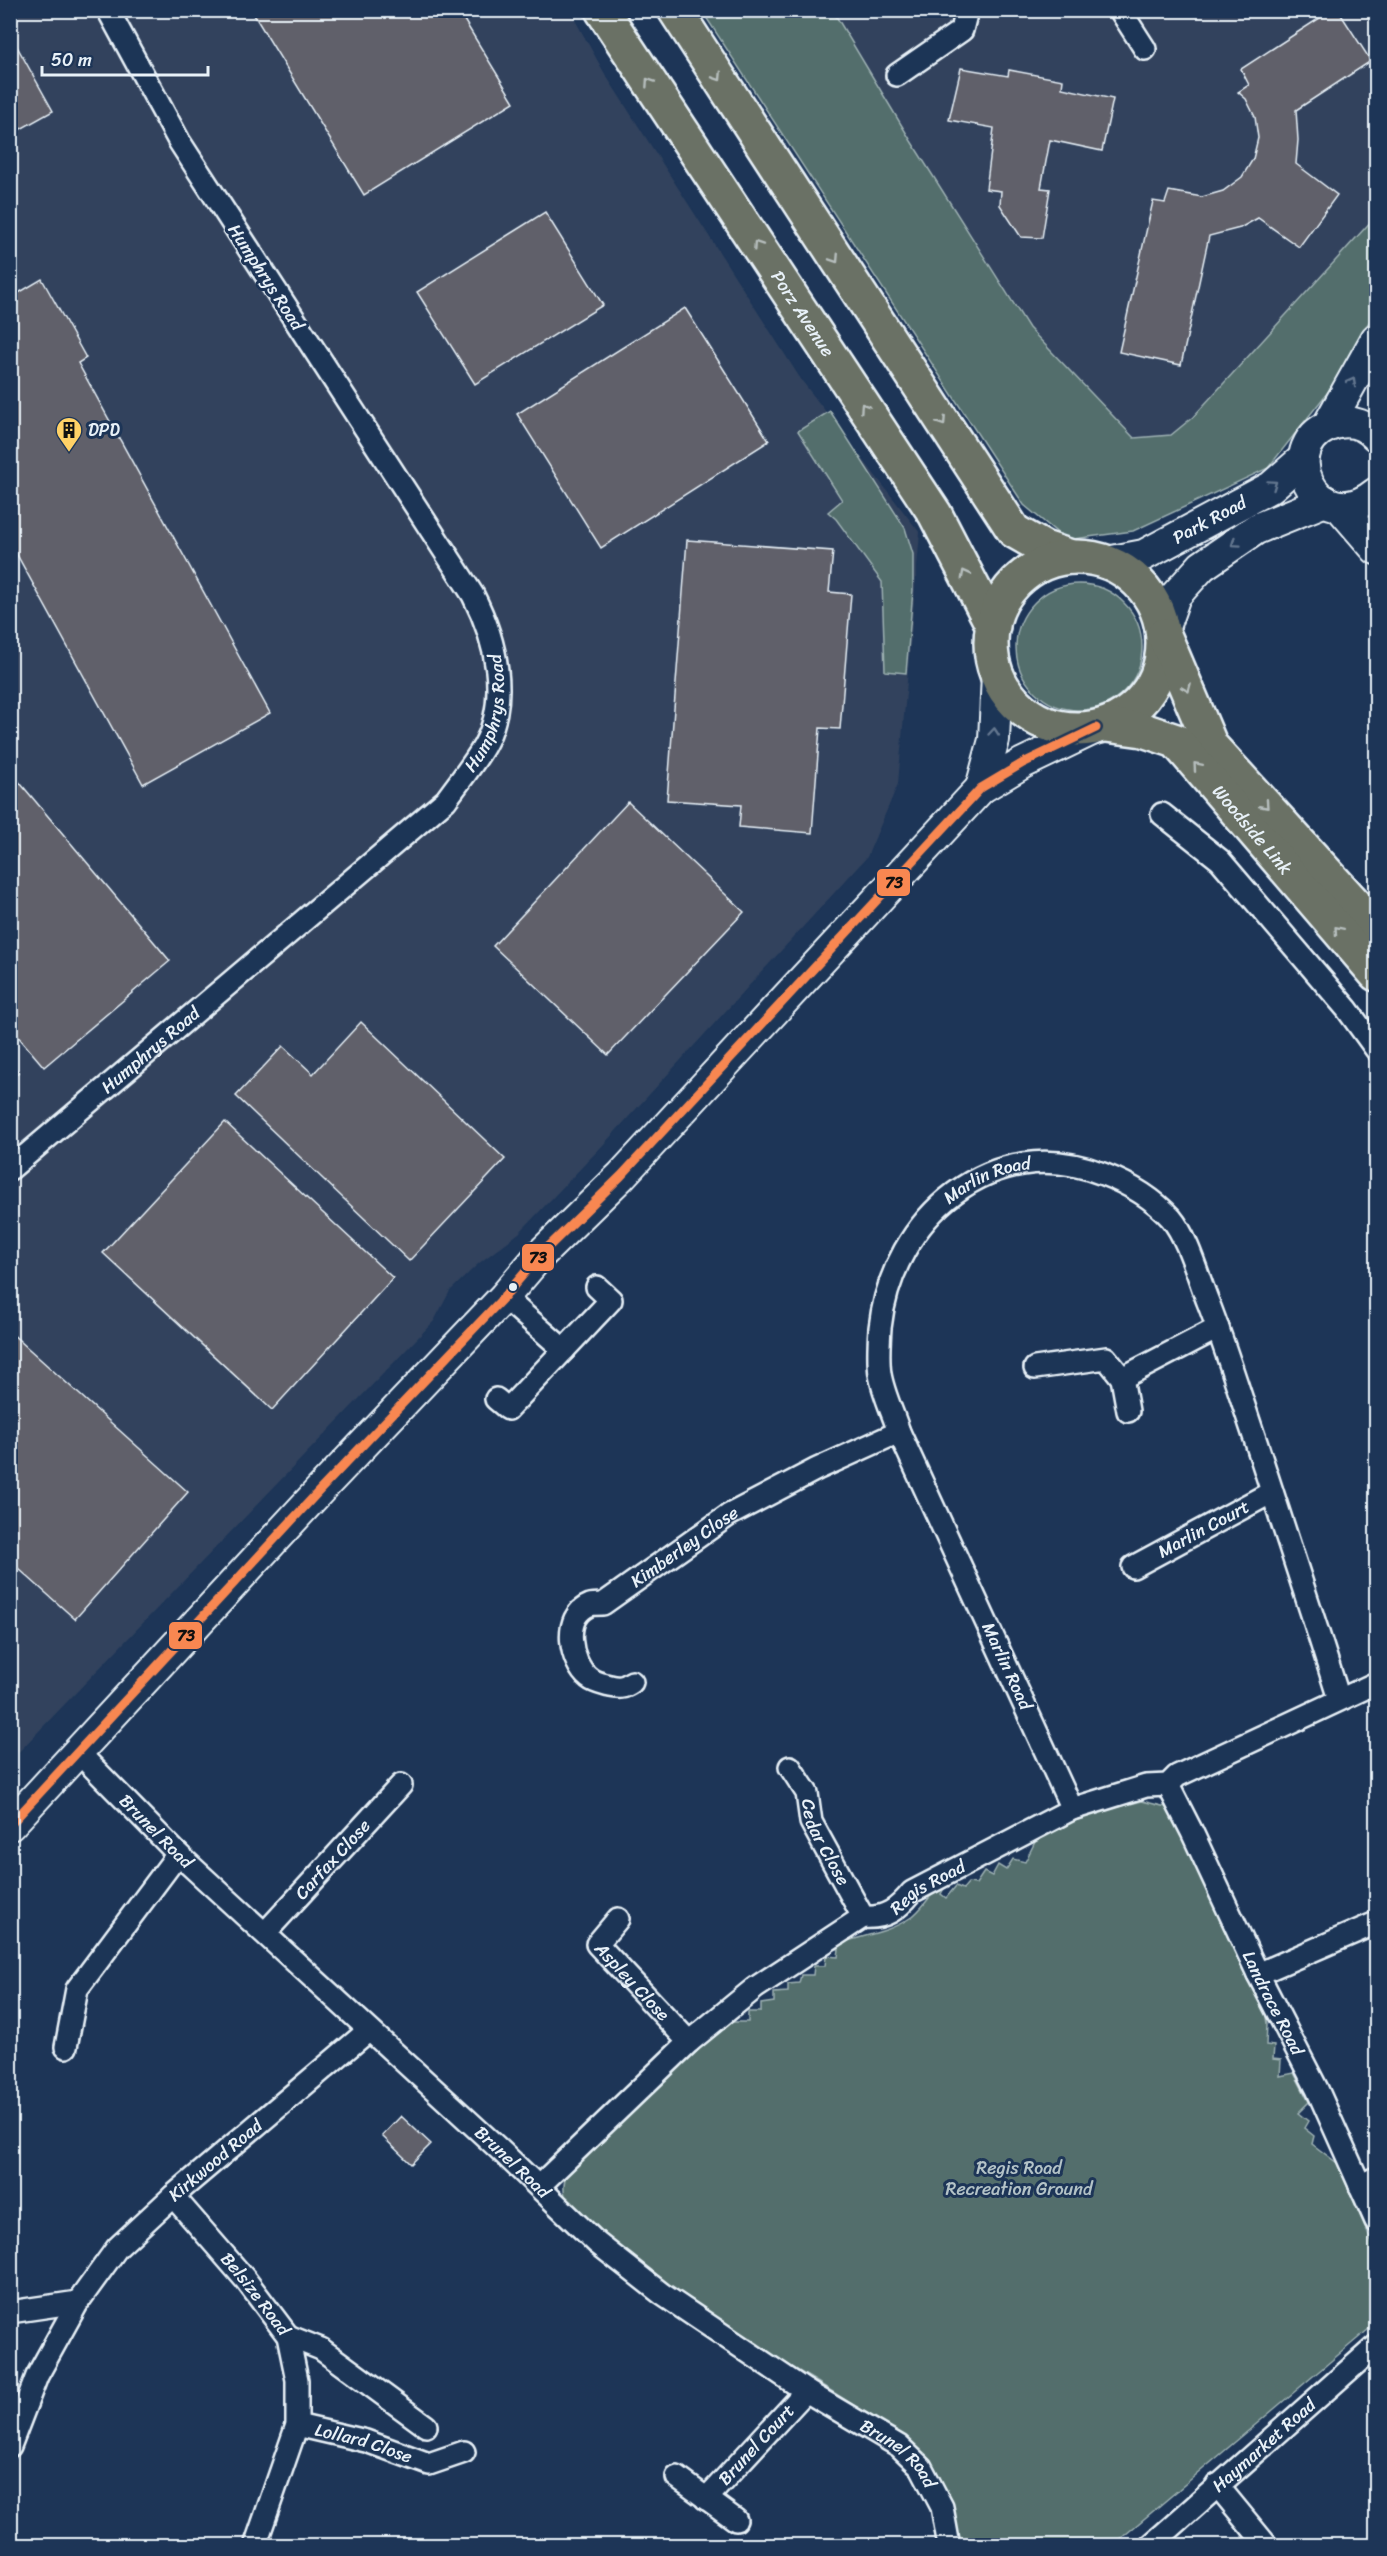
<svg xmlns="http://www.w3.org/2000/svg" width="1387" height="2556" viewBox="0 0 1387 2556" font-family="Sriracha,sans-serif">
	<rect width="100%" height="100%" fill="#1d3557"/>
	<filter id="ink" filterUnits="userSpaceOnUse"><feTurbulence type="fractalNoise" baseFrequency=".0167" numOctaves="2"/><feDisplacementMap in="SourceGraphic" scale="12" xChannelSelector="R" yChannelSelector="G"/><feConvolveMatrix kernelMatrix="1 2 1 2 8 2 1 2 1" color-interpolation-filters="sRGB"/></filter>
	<g filter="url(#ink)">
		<path fill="#31425d" d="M 11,11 L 570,11 L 605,74 L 802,381 L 920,533 L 898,784 L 867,857 L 603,1145 L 519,1233 L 478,1264 L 450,1291 L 434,1321 L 11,1760 Z
			M 785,11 L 1376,11 L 1376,232 L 1226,422 L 1138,459 L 1011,357 Z"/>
		<path fill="#526e6c" stroke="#9db0b2" stroke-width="1.5" d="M 702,11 L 833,11 L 911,141 L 1029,328 L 1134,438 L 1171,435 L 1193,417 L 1376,216 L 1376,313 L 1367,325 L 1335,383 L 1268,468 L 1133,531 L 1066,540 L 1024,505 Z
			M 830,411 L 905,528 L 913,554 L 913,590 L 906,673 L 885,671 L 882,582 L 836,519 L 828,512 L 842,500 L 798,431 Z
			M1016 647a63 63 0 1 1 126 0a63 63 0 1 1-126 0Z
			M 1142,1801 L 1170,1808 L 1264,2004 L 1267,2024 L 1266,2045 L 1274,2046 L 1273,2059 L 1281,2060 L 1280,2076 L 1294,2073 L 1309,2102 L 1298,2113 L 1308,2121 L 1304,2128 L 1314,2136 L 1312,2144 L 1337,2163 L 1376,2252 L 1376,2323 L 1113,2545 L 956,2545 L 898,2433 L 817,2382 L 710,2318 L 666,2289 L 571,2209 C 563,2195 562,2187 567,2171 L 666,2068 L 693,2054 L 730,2022 L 748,2022 L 748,2012 L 761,2012 L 761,2004 L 774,2002 L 774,1993 L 788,1992 L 788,1984 L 799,1983 L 801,1975 L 813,1975 L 814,1966 L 825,1966 L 826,1956 L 838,1957 L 839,1949 L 827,1948 C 855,1936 885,1935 910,1918 C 925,1908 929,1892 947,1883 L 941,1894 L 946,1898 L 956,1886 L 963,1889 L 968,1883 L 976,1884 L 984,1872 L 992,1876 L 998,1865 L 1006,1870 L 1013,1859 L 1025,1862 L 1036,1840 L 1061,1824 L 1079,1817 Z"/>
		<path fill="#60606a" stroke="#e8f1f8" stroke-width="1.5" d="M 251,10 L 458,10 L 514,102 L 364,195 Z
			M 1332,10 L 1338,10 L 1371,61 L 1296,110 L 1298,140 L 1296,164 L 1337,195 L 1299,247 L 1258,218 L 1240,228 L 1209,236 L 1181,365 L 1119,352 L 1153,201 L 1165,203 L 1169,191 L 1202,197 L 1223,191 L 1242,177 L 1253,159 L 1258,138 L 1255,117 L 1246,99 L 1238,92 L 1249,85 L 1241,69 Z
			M 10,34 L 53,111 L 10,135 Z
			M 961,68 L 1008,76 L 1009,70 L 1063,80 L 1062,88 L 1113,99 L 1102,151 L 1050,140 L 1041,188 L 1050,189 L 1042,238 L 1021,237 L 1000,205 L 1001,191 L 986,189 L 994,128 L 949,120 Z
			M 545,212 L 603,305 L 475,384 L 417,292 Z
			M 42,279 L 86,358 L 78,363 L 270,713 L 143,784 L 10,542 L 10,343 L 14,342 L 10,335 L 10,298 Z
			M 685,308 L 769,441 L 601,548 L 517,414 Z
			M 687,540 L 833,551 L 829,592 L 851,594 L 840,729 L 820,728 L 812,833 L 739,827 L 741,805 L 667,800 Z
			M 15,777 L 170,961 L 44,1067 L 10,1027 L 10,781 Z
			M 628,802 L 744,912 L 608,1055 L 493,946 Z
			M 361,1022 L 505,1159 L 409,1261 L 236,1096 L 283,1046 L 313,1074 Z
			M 10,1062 L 19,1072 L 10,1079 Z
			M 225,1122 L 393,1278 L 272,1410 L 103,1253 Z
			M 10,1332 L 188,1492 L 75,1619 L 10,1561 Z
			M 401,2116 L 431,2144 L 411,2164 L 382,2136 Z"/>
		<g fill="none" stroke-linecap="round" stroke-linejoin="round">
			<g stroke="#e8f1f8" stroke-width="26">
				<g id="street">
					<path d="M 1120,10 L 1145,49"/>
					<path d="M 897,75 L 962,30 L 967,10"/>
					<path d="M 1162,814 L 1220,860 L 1347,1009 L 1376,1049"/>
					<path id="s1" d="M 10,1169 L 446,800 C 459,782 473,765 484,746 C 510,699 496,640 473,595 L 179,141 L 108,10"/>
					<path d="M 504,1297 L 564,1350"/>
					<path d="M 1035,1368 L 1106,1358 L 1122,1378 L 1218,1328"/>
					<path d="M 1122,1378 L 1128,1411"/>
					<path d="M 496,1399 L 508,1409 L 611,1300 L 597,1287"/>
					<path id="s2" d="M 1133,1567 L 1272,1492"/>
					<path id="s3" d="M 632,1682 C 624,1688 619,1688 610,1686 C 603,1684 595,1683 589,1678 C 570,1663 561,1616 590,1605 C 593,1604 599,1604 603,1604 L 729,1515 L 817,1469 L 899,1432"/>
					<path id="s4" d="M 79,1753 L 178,1854 L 499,2149 L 597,2243 L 662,2294 L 806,2391 L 899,2446 L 921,2467 L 942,2507 L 949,2546"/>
					<path id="s5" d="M 790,1767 L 807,1793 L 811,1822 L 863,1917"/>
					<path id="s6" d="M 1168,1785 L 1192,1832 L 1258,1974 L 1317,2089 L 1376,2221"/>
					<path id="s7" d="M 1072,1809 L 899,1432 C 893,1413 883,1393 880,1374 C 878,1360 879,1342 880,1328 C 892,1217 993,1130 1103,1174 C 1129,1184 1152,1197 1171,1218 C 1188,1238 1198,1277 1208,1302 C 1226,1348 1240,1395 1256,1442 C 1284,1527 1312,1613 1339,1699"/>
					<path id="s8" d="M 618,1919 L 597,1944 L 689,2042"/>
					<path id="s9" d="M 265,1933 L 401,1785"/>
					<path d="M 1258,1974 L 1376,1923"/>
					<path d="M 66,2047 L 77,1989 L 178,1854"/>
					<path id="s10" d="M 539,2186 L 689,2042 L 755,1988 L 863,1917 C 886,1919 898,1909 912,1892 L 1072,1809 L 1146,1786 L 1168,1785 L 1177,1776 L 1376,1683"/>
					<path d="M 1360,2186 L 1376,2178"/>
					<path id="s11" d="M 173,2196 L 245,2279 L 288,2336 L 297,2380 L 297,2425 L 255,2546"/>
					<path d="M 10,2312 L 78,2302"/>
					<path d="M 288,2336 L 321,2349 L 426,2426"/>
					<path id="s12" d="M 297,2425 L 366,2441 L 429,2464 L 464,2452"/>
					<path id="s13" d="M 10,2446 L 37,2376 L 78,2302 L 117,2248 L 173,2196 L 368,2031"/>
					<path d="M 677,2477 L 736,2520"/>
					<path d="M 1217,2485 L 1267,2546"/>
					<path id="s14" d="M 706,2499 L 806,2391"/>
					<path id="s15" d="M 1150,2546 L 1376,2346"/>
				</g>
			</g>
			<g stroke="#e8f1f8" stroke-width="34">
				<g id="secondary">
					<path d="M 1328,425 L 1376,339"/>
					<path d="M 1376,436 C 1367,426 1353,420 1338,423 C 1269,440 1316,542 1376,493"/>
					<path d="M 1339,506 L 1376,549"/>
					<path id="s16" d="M 1107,562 L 1144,555 L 1271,487 L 1303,459"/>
					<path d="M 1163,630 L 1175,596 L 1202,566 L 1256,529 L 1325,501"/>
					<path d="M 981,788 L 994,740 L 997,674"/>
					<path d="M 10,1825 L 320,1490 L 504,1297 L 539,1256 L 621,1176 L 981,788 L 1023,763 L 1096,728"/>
				</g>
			</g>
			<g stroke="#e8f1f8" stroke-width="38">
				<g id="primary">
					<path id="s17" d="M 602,10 L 935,514 L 993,626"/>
					<path d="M 675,10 L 1014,531 L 1044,548 L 1071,557"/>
					<circle cx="1077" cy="643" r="86"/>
					<path d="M 1164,635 L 1211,746 L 1376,927"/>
					<path id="s18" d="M 1106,725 L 1143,730 L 1176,741 L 1376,974"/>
				</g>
			</g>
			<use href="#street" stroke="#1d3557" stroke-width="21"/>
			<use href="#secondary" stroke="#1d3557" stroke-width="30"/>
			<use href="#primary" stroke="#6a7165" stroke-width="33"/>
			<g stroke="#1d3557" stroke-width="14">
				<path id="bus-1" d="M 10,1825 L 320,1490 L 504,1297 L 539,1256 L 621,1176 L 981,788 L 1023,763 L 1096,728"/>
			</g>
			<use href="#bus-1" stroke="#f88751" stroke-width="9"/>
		</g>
		<defs><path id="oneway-chevron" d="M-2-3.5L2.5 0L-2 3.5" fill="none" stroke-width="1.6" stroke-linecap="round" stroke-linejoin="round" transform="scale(1.5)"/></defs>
		<g stroke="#b6bebd">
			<use href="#oneway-chevron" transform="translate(718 77) rotate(57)"/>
			<use href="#oneway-chevron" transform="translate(649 82) rotate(-124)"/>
			<use href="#oneway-chevron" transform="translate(757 245) rotate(-124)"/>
			<use href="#oneway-chevron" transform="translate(835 259) rotate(57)"/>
			<use href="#oneway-chevron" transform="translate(864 407) rotate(-124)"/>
			<use href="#oneway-chevron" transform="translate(942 422) rotate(57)"/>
			<use href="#oneway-chevron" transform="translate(965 574) rotate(-118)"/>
			<use href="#oneway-chevron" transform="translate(1187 688) rotate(67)"/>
			<use href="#oneway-chevron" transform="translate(1197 766) rotate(-131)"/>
			<use href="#oneway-chevron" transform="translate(1265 805) rotate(48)"/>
			<use href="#oneway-chevron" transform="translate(1338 930) rotate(-131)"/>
		</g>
		<g stroke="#64778f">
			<use href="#oneway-chevron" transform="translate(1352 382) rotate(-61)"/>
			<use href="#oneway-chevron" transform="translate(1273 484) rotate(-35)"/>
			<use href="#oneway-chevron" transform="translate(1235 543) rotate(145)"/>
			<use href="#oneway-chevron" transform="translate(994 732) rotate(-85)"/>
		</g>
	</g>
	<defs>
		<g id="building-pin" transform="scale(1.35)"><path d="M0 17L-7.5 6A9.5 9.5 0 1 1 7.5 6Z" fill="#ffd166" stroke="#1d3557"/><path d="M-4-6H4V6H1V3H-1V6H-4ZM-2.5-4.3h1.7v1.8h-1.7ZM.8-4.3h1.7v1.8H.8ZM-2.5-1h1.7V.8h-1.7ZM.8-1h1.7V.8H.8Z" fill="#111"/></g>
	</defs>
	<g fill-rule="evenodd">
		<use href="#building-pin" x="69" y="430"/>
	</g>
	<circle fill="#e8f1f8" stroke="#1d3557" stroke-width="2" cx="513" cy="1287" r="5"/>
	<g text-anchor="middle" stroke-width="6" stroke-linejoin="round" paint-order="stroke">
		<g font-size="18" fill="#e8f1f8" stroke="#1d3557">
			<text transform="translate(266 277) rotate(57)" y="6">Humphrys Road</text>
			<text dy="6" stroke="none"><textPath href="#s17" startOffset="364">Porz Avenue</textPath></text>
			<text dy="6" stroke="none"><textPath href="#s16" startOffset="112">Park Road</textPath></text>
			<text dy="6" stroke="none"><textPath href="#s1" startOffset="670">Humphrys Road</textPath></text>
			<text dy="6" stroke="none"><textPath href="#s18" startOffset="189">Woodside Link</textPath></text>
			<text dy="6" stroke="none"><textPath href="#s1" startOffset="184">Humphrys Road</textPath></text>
			<text dy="6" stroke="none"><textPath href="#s7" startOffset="716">Marlin Road</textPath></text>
			<text dy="6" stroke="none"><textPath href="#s2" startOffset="80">Marlin Court</textPath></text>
			<text dy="6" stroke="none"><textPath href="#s3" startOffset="244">Kimberley Close</textPath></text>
			<text transform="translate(1007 1666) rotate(65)" y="6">Marlin Road</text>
			<text dy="6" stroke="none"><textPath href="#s4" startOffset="110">Brunel Road</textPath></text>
			<text dy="6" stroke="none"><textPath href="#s5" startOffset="84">Cedar Close</textPath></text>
			<text dy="6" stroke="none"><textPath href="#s9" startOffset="100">Carfax Close</textPath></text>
			<text dy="6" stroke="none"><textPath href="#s10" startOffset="496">Regis Road</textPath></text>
			<text dy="6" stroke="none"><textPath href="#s8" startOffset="84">Aspley Close</textPath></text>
			<text dy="6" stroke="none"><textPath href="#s6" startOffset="242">Landrace Road</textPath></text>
			<text dy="6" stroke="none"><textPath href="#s13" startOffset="358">Kirkwood Road</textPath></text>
			<text dy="6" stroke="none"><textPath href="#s4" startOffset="596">Brunel Road</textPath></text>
			<text dy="6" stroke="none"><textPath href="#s11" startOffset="128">Belsize Road</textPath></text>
			<text dy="6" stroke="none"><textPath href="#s12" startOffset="69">Lollard Close</textPath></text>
			<text dy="6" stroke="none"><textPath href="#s14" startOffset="74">Brunel Court</textPath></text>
			<text dy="6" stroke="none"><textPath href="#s15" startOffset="152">Haymarket Road</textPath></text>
			<text dy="6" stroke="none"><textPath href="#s4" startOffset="1082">Brunel Road</textPath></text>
		</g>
		<g font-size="18" fill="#e8f1f8" stroke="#1d3557" text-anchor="start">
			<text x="88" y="436">DPD</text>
		</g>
		<g font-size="18" fill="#b4c3c7" stroke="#1d3557">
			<text x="1019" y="2174">Regis Road<tspan x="1019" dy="21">Recreation Ground</tspan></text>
		</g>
	</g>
	<g stroke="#1d3557" stroke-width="2">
		<rect x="876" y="868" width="35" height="29" rx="6" fill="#f88751"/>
		<rect x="521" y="1243" width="34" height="29" rx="6" fill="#f88751"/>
		<rect x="168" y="1621" width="35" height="29" rx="6" fill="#f88751"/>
	</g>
	<g font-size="16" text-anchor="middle" font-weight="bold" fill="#111">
		<text x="894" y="888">73</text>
		<text x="538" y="1263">73</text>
		<text x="186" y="1641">73</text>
	</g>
	<rect width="1387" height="2556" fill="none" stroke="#1d3557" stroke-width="36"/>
	<rect x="18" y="18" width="1351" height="2520" fill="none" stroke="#e8f1f8" stroke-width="2" filter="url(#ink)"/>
	<path d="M42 66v9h166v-9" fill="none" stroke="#e8f1f8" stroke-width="3"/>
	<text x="51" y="66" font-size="18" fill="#e8f1f8" stroke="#1d3557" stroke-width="4.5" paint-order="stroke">50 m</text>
</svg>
